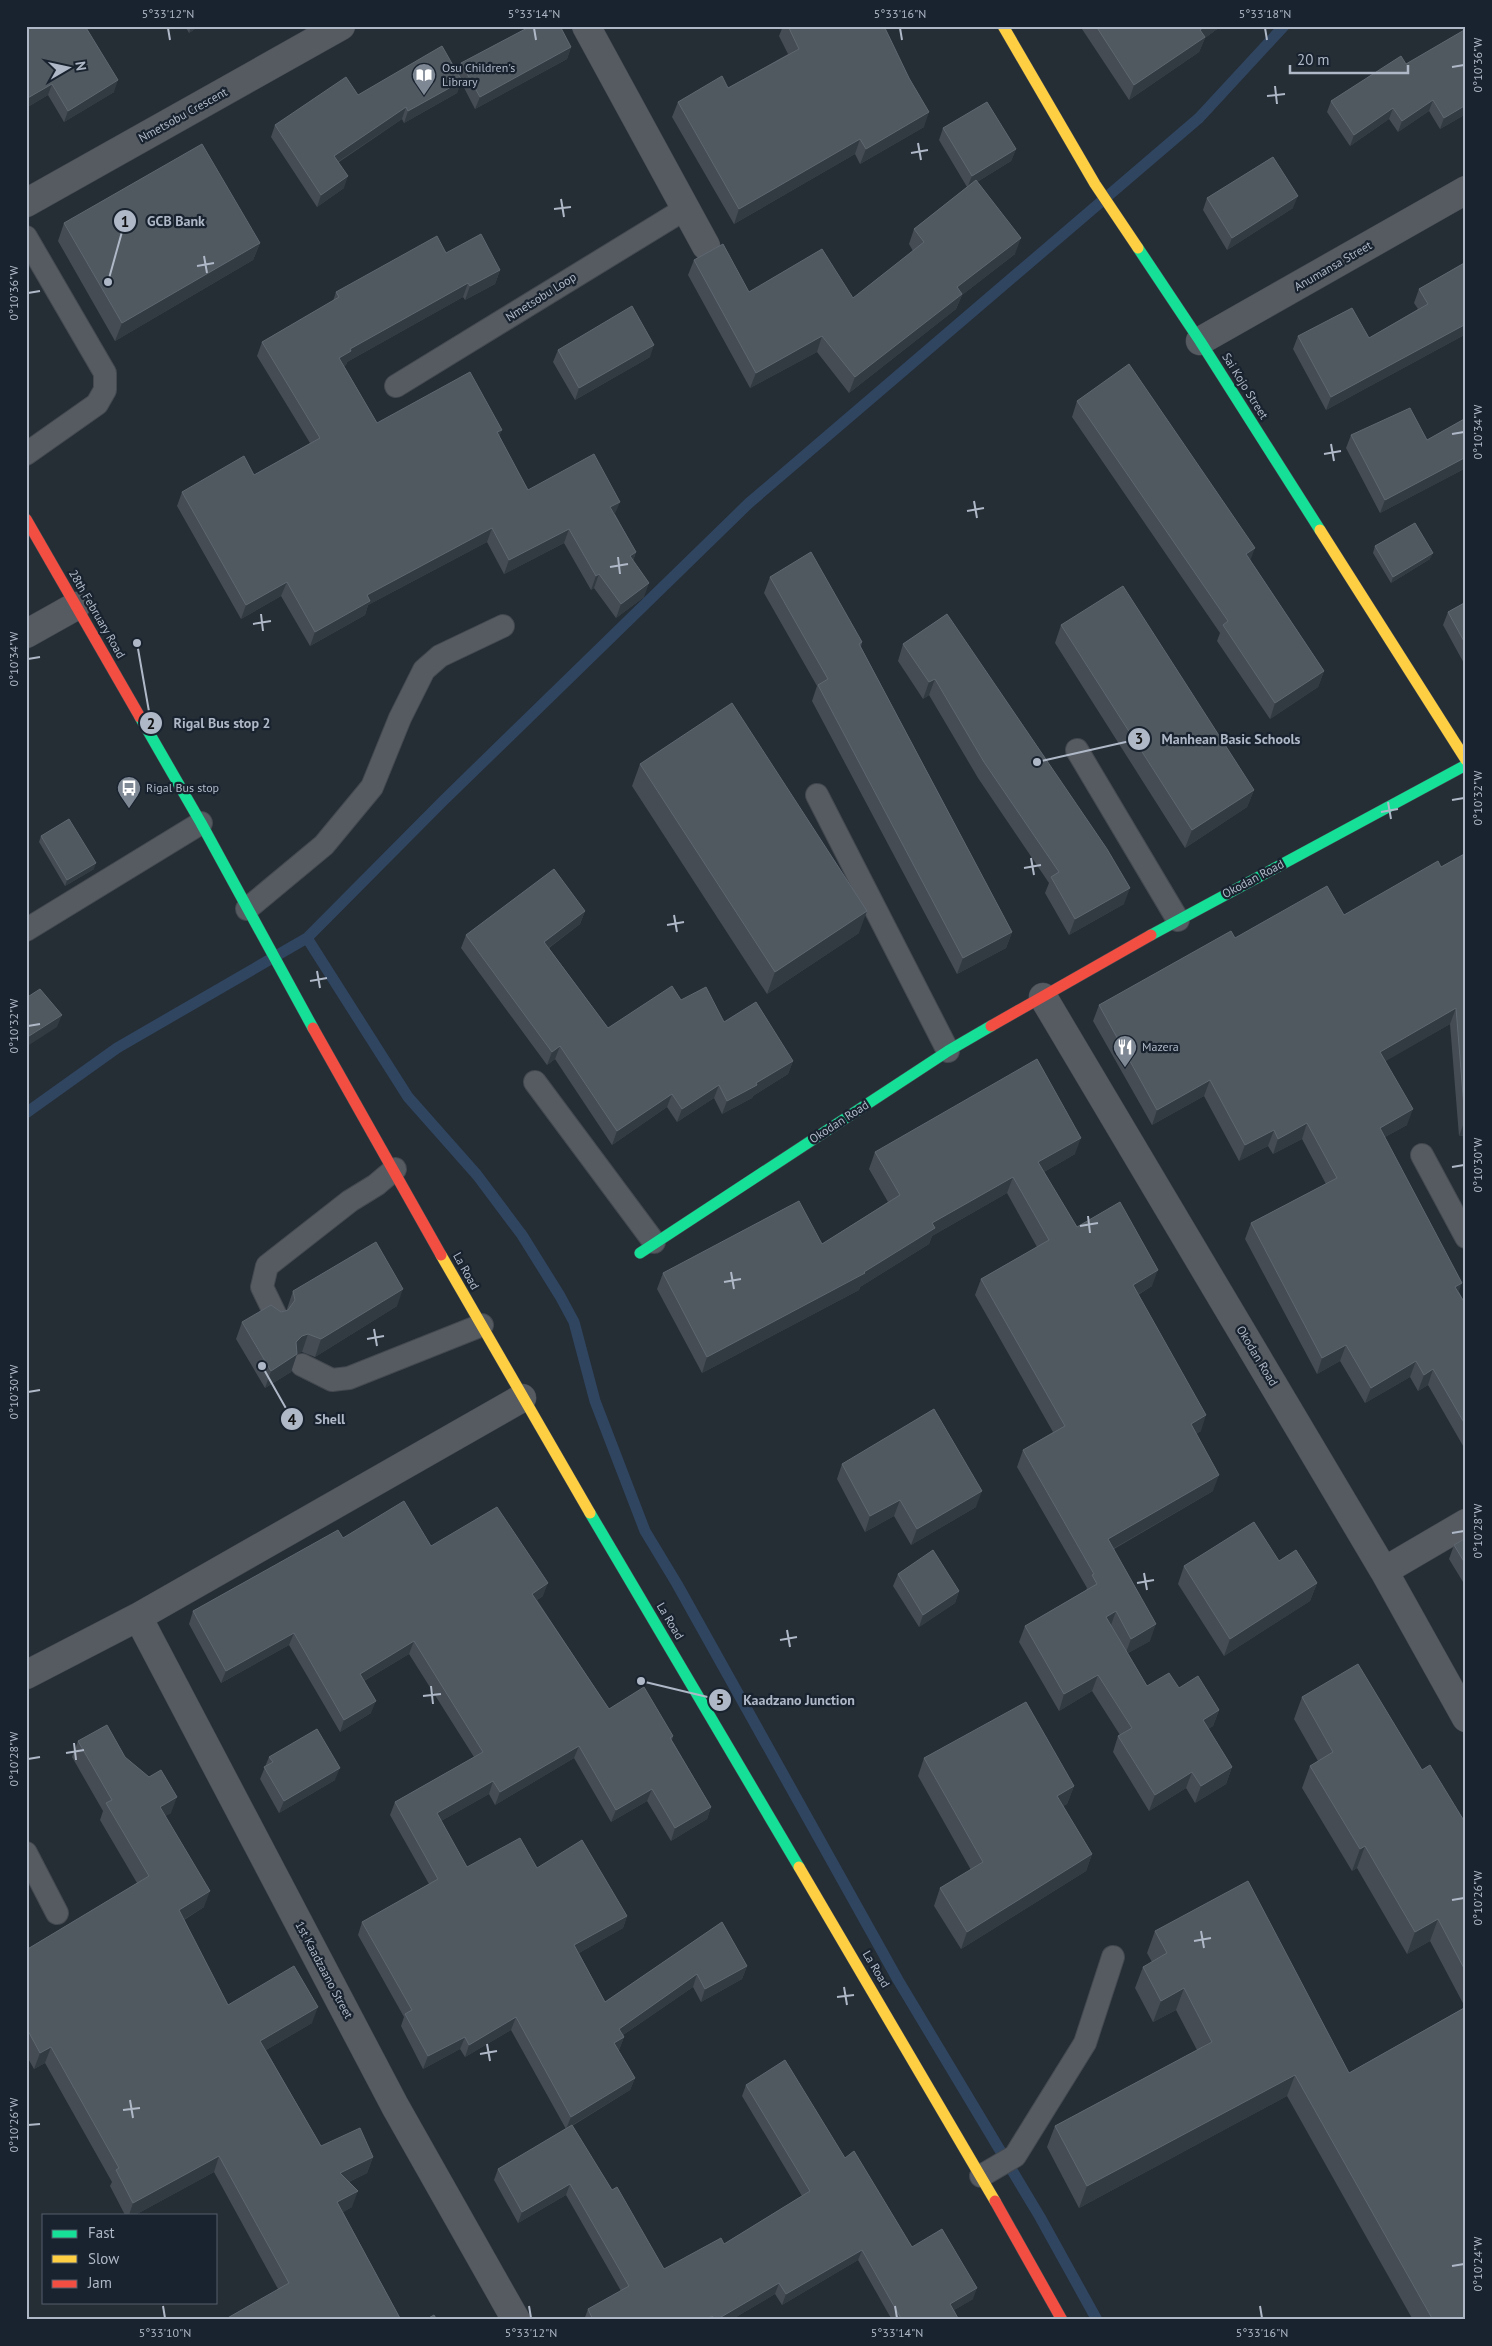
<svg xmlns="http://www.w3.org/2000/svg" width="1492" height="2346" viewBox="0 0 1492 2346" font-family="'PT Sans',sans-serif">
	<rect width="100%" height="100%" fill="#252d35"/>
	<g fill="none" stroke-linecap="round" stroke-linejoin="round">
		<path stroke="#304560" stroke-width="11" d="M 307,938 L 408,1097 L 477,1175 L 522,1235 L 560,1296 L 574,1322 L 595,1401 L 645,1531 L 677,1584 L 898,1980 L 1040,2217 L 1097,2320
			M 26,1113 L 117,1048 L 307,938 L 443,801 L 749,503 L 1199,118 L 1284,26"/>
		<g stroke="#43494f" stroke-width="24">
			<path id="lane" d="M 26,237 L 105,373 L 105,390 L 97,404 L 26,454
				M 396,386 L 685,209
				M 1077,750 L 1178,920
				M 817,795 L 948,1051
				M 247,909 L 324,845 L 372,787 L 400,718 L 424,670 L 440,656 L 503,626
				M 26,930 L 201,823
				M 535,1082 L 654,1242
				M 1422,1155 L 1466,1237
				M 276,1316 L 262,1287 L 267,1266 L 350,1201 L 376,1185 L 395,1169
				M 302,1365 L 332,1380 L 349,1378 L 482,1325
				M 26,1853 L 57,1913
				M 981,2176 L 1015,2156 L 1085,2043 L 1113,1957"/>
		</g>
		<g stroke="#43494f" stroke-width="29">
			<path id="street" d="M 586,26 L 706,246
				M 26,203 L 341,26
				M 1200,341 L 1466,190
				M 26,634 L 76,606
				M 1043,997 L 1384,1571 L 1466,1718
				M 1384,1571 L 1466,1523
				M 138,1617 L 395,2106 L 516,2320
				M 26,1675 L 138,1617 L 522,1398"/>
		</g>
		<g stroke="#43494f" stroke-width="12">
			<path id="fast" d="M 1138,248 L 1200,341 L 1320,530
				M 140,717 L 201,823 L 313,1028
				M 1151,935 L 1466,765
				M 640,1253 L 948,1051 L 991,1026
				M 590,1513 L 799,1867"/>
		</g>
		<g stroke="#43494f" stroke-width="12">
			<path id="slow" d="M 1003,26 L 1095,184 L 1138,248
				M 1320,530 L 1466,760
				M 441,1255 L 590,1513
				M 799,1867 L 995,2201"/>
		</g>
		<g stroke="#43494f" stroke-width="12">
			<path id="jam" d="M 26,519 L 140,717
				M 991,1026 L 1151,935
				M 313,1028 L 441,1255
				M 995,2201 L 1062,2320"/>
		</g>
		<use href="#lane" stroke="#565b62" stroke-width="22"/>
		<use href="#street" stroke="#565b62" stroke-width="28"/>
		<use href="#fast" stroke="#16e098" stroke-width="11"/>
		<use href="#slow" stroke="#ffcf43" stroke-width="11"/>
		<use href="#jam" stroke="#f24e42" stroke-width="11"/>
	</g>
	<path fill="#454c54" d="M 185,26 L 199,26 L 189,33 Z
		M 783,26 L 884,26 L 924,127 L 860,164 L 855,154 L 734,224 L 672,117 L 678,102 L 728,88 L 788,54 L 779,36 Z
		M 1080,26 L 1221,26 L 1205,38 L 1199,52 L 1129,100 Z
		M 26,27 L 114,92 L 64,122 L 48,95 L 26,108 Z
		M 571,47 L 567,59 L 475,109 L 461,82 L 457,93 L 404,123 L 402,119 L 339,162 L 344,188 L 317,207 L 271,137 L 275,125 L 358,95 L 458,74 L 461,63 Z
		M 1406,64 L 1466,114 L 1440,129 L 1429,111 L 1398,132 L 1389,119 L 1350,146 L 1327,112 L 1331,101 Z
		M 943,128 L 1016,149 L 1011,161 L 977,182 L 1015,254 L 962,295 L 956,309 L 849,393 L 817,352 L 750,388 L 688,275 L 694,260 L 749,292 L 853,298 L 913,251 L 909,244 L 914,229 L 967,187 L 939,140 Z
		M 1207,198 L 1293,208 L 1227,250 L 1203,210 Z
		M 64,223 L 260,243 L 253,260 L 115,341 L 58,241 Z
		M 446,253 L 500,270 L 495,284 L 465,300 L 463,297 L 347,362 L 346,365 L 344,366 L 377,423 L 499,436 L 528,490 L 615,514 L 636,552 L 633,561 L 644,597 L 616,618 L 594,588 L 591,590 L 564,543 L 504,574 L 487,542 L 368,605 L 365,615 L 310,646 L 281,596 L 241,619 L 177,506 L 182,492 L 254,475 L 310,443 L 257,356 L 262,342 L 333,301 L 336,292 Z
		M 1466,262 L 1466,334 L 1326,410 L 1293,349 L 1298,336 L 1369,338 L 1418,309 L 1414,303 L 1419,289 Z
		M 558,350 L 650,357 L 575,400 L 553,362 Z
		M 1466,387 L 1466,401 L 1463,395 Z
		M 1077,401 L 1250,560 L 1324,671 L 1318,687 L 1270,719 L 1217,641 L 1220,633 L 1072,417 Z
		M 1466,418 L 1466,473 L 1464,469 L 1380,513 L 1346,448 L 1351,435 L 1427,440 Z
		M 1375,546 L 1430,559 L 1391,583 L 1373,553 Z
		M 770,577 L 862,642 L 861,647 L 1012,932 L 1006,948 L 957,974 L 812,701 L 817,686 L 764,593 Z
		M 1466,602 L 1466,667 L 1443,625 L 1448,612 Z
		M 947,614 L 1124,904 L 1069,935 L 1045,893 L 1049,883 L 978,778 L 929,695 L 923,699 L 898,661 L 903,644 Z
		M 1061,625 L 1254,790 L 1247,807 L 1185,848 L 1055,643 Z
		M 640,764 L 859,933 L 767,994 L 632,786 Z
		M 41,836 L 94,869 L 65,886 L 39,842 Z
		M 1466,853 L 1466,1135 L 1459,1136 L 1450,1024 L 1385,1061 L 1407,1125 L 1385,1137 L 1459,1292 L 1466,1305 L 1466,1451 L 1428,1385 L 1418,1391 L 1410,1377 L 1365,1403 L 1340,1361 L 1317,1374 L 1245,1239 L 1251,1223 L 1326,1184 L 1302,1139 L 1273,1154 L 1268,1146 L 1239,1161 L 1204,1096 L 1152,1125 L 1093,1021 L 1099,1005 L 1235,938 L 1344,915 L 1441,867 Z
		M 585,911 L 580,924 L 549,948 L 608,1028 L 681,1000 L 724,1022 L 793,1061 L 788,1074 L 753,1096 L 752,1098 L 722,1114 L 714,1098 L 677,1122 L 667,1107 L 612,1145 L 555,1059 L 547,1065 L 461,948 L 466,935 Z
		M 875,1152 L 1075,1154 L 1044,1172 L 1077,1227 L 1152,1286 L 1138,1295 L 1201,1431 L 1196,1434 L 1213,1491 L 1114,1549 L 1150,1641 L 1128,1653 L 1147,1686 L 1179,1688 L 1219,1710 L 1213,1726 L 1208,1729 L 1232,1767 L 1226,1784 L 1195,1803 L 1186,1788 L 1149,1811 L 1113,1752 L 1118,1736 L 1120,1735 L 1092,1691 L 1059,1711 L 1019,1642 L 1025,1626 L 1086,1590 L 1087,1588 L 1017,1467 L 1023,1450 L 1053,1432 L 975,1295 L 981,1279 L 1037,1247 L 1007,1193 L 932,1236 L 929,1244 L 860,1287 L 859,1290 L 702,1373 L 657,1289 L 663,1273 L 822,1244 L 888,1202 L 869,1169 Z
		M 293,1291 L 397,1306 L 315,1357 L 302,1352 L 297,1353 L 291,1372 L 265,1388 L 236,1339 L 242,1322 L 287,1310 L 287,1309 Z
		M 842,1464 L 976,1507 L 911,1545 L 894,1516 L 865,1532 L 837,1479 Z
		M 343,1538 L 431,1546 L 543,1596 L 537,1600 L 609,1709 L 673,1736 L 672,1740 L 711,1807 L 707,1819 L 671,1841 L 647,1801 L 611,1822 L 574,1758 L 495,1805 L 489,1794 L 441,1821 L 467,1867 L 537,1868 L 627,1916 L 623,1928 L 579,1953 L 605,2002 L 722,1922 L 747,1966 L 742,1979 L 701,2002 L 693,1987 L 623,2035 L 624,2037 L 619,2050 L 618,2050 L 635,2078 L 630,2090 L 572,2126 L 612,2190 L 664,2269 L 724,2244 L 802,2196 L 742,2096 L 746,2085 L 845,2158 L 912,2247 L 973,2299 L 954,2310 L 959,2320 L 892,2320 L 858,2260 L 782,2305 L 775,2294 L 731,2320 L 584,2320 L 588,2309 L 621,2291 L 566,2195 L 518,2223 L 494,2180 L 498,2169 L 566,2129 L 511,2030 L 465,2057 L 460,2049 L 423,2069 L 401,2026 L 404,2017 L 358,1935 L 362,1922 L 429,1884 L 390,1815 L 395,1802 L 474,1757 L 409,1654 L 364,1681 L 371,1713 L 340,1732 L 289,1645 L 221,1683 L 189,1624 L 193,1611 Z
		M 1466,1538 L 1466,1587 L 1449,1559 L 1454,1545 Z
		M 1279,1561 L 1317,1583 L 1310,1601 L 1224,1656 L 1178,1584 L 1184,1566 Z
		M 898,1574 L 959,1591 L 955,1603 L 919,1627 L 893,1586 Z
		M 1302,1697 L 1422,1770 L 1466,1824 L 1466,2320 L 1413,2320 L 1287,2096 L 1079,2208 L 1047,2147 L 1055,2126 L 1197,2050 L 1176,2010 L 1153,2022 L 1135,1988 L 1143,1967 L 1152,1962 L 1147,1953 L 1155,1931 L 1349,2073 L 1465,2007 L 1430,1941 L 1407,1954 L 1357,1868 L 1352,1871 L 1302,1788 L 1310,1766 L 1318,1761 L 1294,1719 Z
		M 78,1741 L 125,1757 L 171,1813 L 165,1816 L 204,1907 L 184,1920 L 228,2005 L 312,2023 L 266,2050 L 321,2146 L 373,2157 L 367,2173 L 349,2182 L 352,2207 L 343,2212 L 401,2320 L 278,2289 L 214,2172 L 135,2215 L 125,2215 L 110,2186 L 112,2182 L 45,2063 L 34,2069 L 26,2055 L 26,1950 L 137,1883 L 100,1820 L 103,1811 L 72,1757 Z
		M 269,1757 L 335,1780 L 279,1813 L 260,1779 Z
		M 924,1758 L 1074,1786 L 1067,1804 L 1063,1806 L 1092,1854 L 1086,1871 L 961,1949 L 934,1906 L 940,1888 L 971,1870 L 918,1776 Z"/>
	<path fill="#333b42" d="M 191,26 L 199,26 L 189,33 Z
		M 1205,26 L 1221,26 L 1205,38 L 1199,52 L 1129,100 L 1134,85 Z
		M 571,47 L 567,59 L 475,109 L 480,97 Z
		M 118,80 L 114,92 L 64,122 L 68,111 Z
		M 462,81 L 457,93 L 404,123 L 408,111 Z
		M 52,84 L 48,95 L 26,108 L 26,99 Z
		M 1433,100 L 1429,111 L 1398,132 L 1402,121 Z
		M 1466,105 L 1466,114 L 1440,129 L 1444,118 Z
		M 406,107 L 402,119 L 330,167 L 334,156 Z
		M 1393,108 L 1389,119 L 1350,146 L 1354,135 Z
		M 929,112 L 924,127 L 860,164 L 866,149 Z
		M 860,139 L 855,154 L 734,224 L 739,209 Z
		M 1016,149 L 1011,161 L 967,188 L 972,176 Z
		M 348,176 L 344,188 L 317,207 L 321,195 Z
		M 1298,196 L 1293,208 L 1227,250 L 1232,238 Z
		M 1021,238 L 1015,254 L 962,295 L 956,309 L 849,393 L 855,377 L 957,287 Z
		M 260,243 L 253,260 L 115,341 L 122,323 Z
		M 500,270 L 495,284 L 465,300 L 470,286 Z
		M 468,283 L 463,297 L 347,362 L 346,365 L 334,372 L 339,358 L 350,349 Z
		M 1466,324 L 1466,334 L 1326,410 L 1331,397 Z
		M 822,336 L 817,352 L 750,388 L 756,373 Z
		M 654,345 L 650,357 L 575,400 L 579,388 Z
		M 502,430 L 496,444 L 497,432 Z
		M 1466,457 L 1466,464 L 1464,469 L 1380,513 L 1385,500 Z
		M 620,502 L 614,516 L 610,507 Z
		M 492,528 L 487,542 L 368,605 L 365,615 L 310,646 L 315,632 L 367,595 Z
		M 569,529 L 564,543 L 504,574 L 509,560 Z
		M 1255,548 L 1249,564 L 1246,554 Z
		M 636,552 L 631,566 L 630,556 Z
		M 1433,553 L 1430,559 L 1391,583 L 1393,577 Z
		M 599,574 L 594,588 L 591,590 L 596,576 Z
		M 287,582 L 281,596 L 241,619 L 246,605 Z
		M 649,583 L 644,597 L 616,618 L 621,604 Z
		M 1324,671 L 1318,687 L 1270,719 L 1275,703 Z
		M 935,679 L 929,695 L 923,699 L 929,682 Z
		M 1254,790 L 1247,807 L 1185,848 L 1192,830 Z
		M 96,863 L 94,869 L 65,886 L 67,880 Z
		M 1130,888 L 1124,904 L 1069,935 L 1075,919 Z
		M 585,911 L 580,924 L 539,955 L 544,942 Z
		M 867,911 L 859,933 L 767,994 L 775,972 Z
		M 1012,932 L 1006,948 L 957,974 L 963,958 Z
		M 1456,1008 L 1450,1024 L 1374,1068 L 1380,1052 Z
		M 62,1015 L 57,1027 L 26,1047 L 26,1038 Z
		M 560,1046 L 555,1059 L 547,1065 L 552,1052 Z
		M 793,1061 L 788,1074 L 753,1096 L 752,1098 L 722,1114 L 727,1101 Z
		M 1210,1080 L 1204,1096 L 1152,1125 L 1157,1110 Z
		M 719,1085 L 714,1098 L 677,1122 L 682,1109 Z
		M 672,1094 L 667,1107 L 612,1145 L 617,1131 Z
		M 1413,1109 L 1407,1125 L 1374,1143 L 1380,1128 Z
		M 1465,1120 L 1466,1120 L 1466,1135 L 1459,1136 Z
		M 1307,1123 L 1302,1139 L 1273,1154 L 1278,1139 Z
		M 1274,1130 L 1268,1146 L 1239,1161 L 1245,1145 Z
		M 1081,1138 L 1075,1154 L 1032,1179 L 1038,1162 Z
		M 1013,1177 L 1007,1193 L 932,1236 L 929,1244 L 860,1287 L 859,1290 L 702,1373 L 707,1357 L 864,1272 L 932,1223 Z
		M 1158,1270 L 1152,1286 L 1127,1301 L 1133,1285 Z
		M 1462,1283 L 1456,1299 L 1455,1287 Z
		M 403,1289 L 397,1306 L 315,1357 L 321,1339 Z
		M 308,1334 L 302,1352 L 295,1354 L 297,1354 L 291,1372 L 265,1388 L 271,1371 L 302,1336 Z
		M 1346,1345 L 1340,1361 L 1317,1374 L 1322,1358 Z
		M 1416,1361 L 1410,1377 L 1365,1403 L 1371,1388 Z
		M 1433,1369 L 1428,1385 L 1418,1391 L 1424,1375 Z
		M 1206,1415 L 1201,1431 L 1185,1440 L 1191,1424 Z
		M 1219,1475 L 1213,1491 L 1102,1555 L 1108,1539 Z
		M 982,1491 L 976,1507 L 911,1545 L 917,1529 Z
		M 900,1500 L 894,1516 L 865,1532 L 870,1516 Z
		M 548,1583 L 543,1596 L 528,1606 L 532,1594 Z
		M 1317,1583 L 1310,1601 L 1224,1656 L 1230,1639 Z
		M 959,1591 L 955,1603 L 919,1627 L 923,1615 Z
		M 1116,1611 L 1110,1628 L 1106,1617 Z
		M 1156,1624 L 1150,1641 L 1125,1655 L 1131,1639 Z
		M 294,1633 L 289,1645 L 221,1683 L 226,1671 Z
		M 414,1641 L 409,1654 L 355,1686 L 360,1674 Z
		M 1098,1675 L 1092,1691 L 1059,1711 L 1064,1694 Z
		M 376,1701 L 371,1713 L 340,1732 L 344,1720 Z
		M 1219,1710 L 1213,1726 L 1197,1736 L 1203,1720 Z
		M 579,1746 L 574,1758 L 495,1805 L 500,1792 Z
		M 1232,1767 L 1226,1784 L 1195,1803 L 1201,1786 Z
		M 340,1768 L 335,1780 L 279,1813 L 284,1801 Z
		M 1192,1772 L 1186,1788 L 1149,1811 L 1155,1795 Z
		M 493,1781 L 489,1794 L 432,1826 L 437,1813 Z
		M 1074,1786 L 1067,1804 L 1050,1813 L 1057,1796 Z
		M 652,1789 L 647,1801 L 611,1822 L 616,1810 Z
		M 177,1797 L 171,1813 L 154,1823 L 160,1807 Z
		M 711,1807 L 707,1819 L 671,1841 L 675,1828 Z
		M 1365,1846 L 1357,1868 L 1352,1871 L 1360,1849 Z
		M 1092,1854 L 1086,1871 L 961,1949 L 967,1932 Z
		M 210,1891 L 204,1907 L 173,1926 L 179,1910 Z
		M 627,1916 L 623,1928 L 570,1958 L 574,1945 Z
		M 1438,1919 L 1430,1941 L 1407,1954 L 1415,1932 Z
		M 747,1966 L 742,1979 L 701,2002 L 705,1989 Z
		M 697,1974 L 693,1987 L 614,2041 L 619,2029 Z
		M 1184,1988 L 1176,2010 L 1153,2022 L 1161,2001 Z
		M 318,2007 L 312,2023 L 254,2057 L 260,2041 Z
		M 516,2017 L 511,2030 L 465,2057 L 469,2045 Z
		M 465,2037 L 460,2049 L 423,2069 L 428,2056 Z
		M 624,2037 L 619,2050 L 609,2055 L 614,2043 Z
		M 51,2047 L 45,2063 L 34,2069 L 40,2053 Z
		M 1295,2075 L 1287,2096 L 1079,2208 L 1087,2186 Z
		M 635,2078 L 630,2090 L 566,2129 L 571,2117 Z
		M 219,2156 L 214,2172 L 135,2215 L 129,2215 L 133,2203 Z
		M 373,2157 L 367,2173 L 334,2189 L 340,2173 Z
		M 570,2184 L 566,2195 L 518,2223 L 522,2212 Z
		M 358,2191 L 352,2207 L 331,2219 L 337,2202 Z
		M 862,2250 L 858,2260 L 782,2305 L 786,2294 Z
		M 779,2283 L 775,2294 L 731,2320 L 716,2320 Z
		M 977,2288 L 973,2299 L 946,2315 L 950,2304 Z
		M 712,2316 L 711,2320 L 705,2320 Z"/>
	<path fill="#505860" stroke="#5f6770" d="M 27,26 L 85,26 L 118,80 L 68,111 L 52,84 L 26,99 L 26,27 Z
		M 531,26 L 560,26 L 571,47 L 480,97 L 461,63 Z
		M 788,26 L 884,26 L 909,78 L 929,112 L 866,149 L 860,139 L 739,209 L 678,102 L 722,76 L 728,88 L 799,49 Z
		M 1096,26 L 1205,26 L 1200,30 L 1205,37 L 1134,85 Z
		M 1466,29 L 1466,105 L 1444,118 L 1433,100 L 1402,121 L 1393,108 L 1354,135 L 1331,101 L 1401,56 L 1406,64 Z
		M 442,46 L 462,81 L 408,111 L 406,107 L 334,156 L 348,176 L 321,195 L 275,125 L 346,77 L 358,95 Z
		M 987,102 L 1016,149 L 972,176 L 943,128 Z
		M 202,144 L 260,243 L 122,323 L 64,223 Z
		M 1273,157 L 1298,196 L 1232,238 L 1207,198 Z
		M 976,180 L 1021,238 L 957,287 L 962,294 L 855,377 L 822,336 L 756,373 L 694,260 L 723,244 L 749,292 L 822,249 L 853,298 L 924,242 L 914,229 Z
		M 481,234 L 500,270 L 470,286 L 468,283 L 350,349 L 351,351 L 339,358 L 377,423 L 470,372 L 502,430 L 497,432 L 528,490 L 594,454 L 620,502 L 610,507 L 636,552 L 630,556 L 649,583 L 621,604 L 599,574 L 596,576 L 569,529 L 509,560 L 492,528 L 367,595 L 370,601 L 315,632 L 287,582 L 246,605 L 182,492 L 244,456 L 254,475 L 320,438 L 262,342 L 339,297 L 336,292 L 437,236 L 446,253 Z
		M 1466,262 L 1466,324 L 1331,397 L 1298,336 L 1352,308 L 1369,338 L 1428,304 L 1419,289 Z
		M 632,306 L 654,345 L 579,388 L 558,350 Z
		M 1129,364 L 1255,548 L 1246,554 L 1324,671 L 1275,703 L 1223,625 L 1228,621 L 1077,401 Z
		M 1410,408 L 1427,440 L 1466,418 L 1466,457 L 1385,500 L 1351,435 Z
		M 1415,523 L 1433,553 L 1393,577 L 1375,546 Z
		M 811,552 L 862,642 L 859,644 L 1012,932 L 963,958 L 818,685 L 828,679 L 770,577 Z
		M 1123,586 L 1254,790 L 1192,830 L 1061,625 Z
		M 1466,602 L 1466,645 L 1448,612 Z
		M 947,614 L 1107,849 L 1130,888 L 1075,919 L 1051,877 L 1059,872 L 984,762 L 935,679 L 929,682 L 903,644 Z
		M 732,703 L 867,911 L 775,972 L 640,764 Z
		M 69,819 L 96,863 L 67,880 L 41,836 Z
		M 1466,853 L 1466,1120 L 1465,1120 L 1456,1008 L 1380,1052 L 1413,1109 L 1380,1128 L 1462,1283 L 1455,1287 L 1466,1305 L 1466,1426 L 1433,1369 L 1424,1375 L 1416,1361 L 1371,1388 L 1346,1345 L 1322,1358 L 1251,1223 L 1337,1178 L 1307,1123 L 1278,1139 L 1274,1130 L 1245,1145 L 1210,1080 L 1157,1110 L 1099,1005 L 1231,931 L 1235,938 L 1327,886 L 1344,915 L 1438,861 L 1441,867 Z
		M 554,869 L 585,911 L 544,942 L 608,1028 L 672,986 L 681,1000 L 706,987 L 724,1022 L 756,1002 L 793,1061 L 756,1083 L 757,1085 L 727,1101 L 719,1085 L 682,1109 L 672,1094 L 617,1131 L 560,1046 L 552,1052 L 466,935 Z
		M 40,989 L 62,1015 L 26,1038 L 26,998 Z
		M 1037,1059 L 1081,1138 L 1038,1162 L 1077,1227 L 1120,1202 L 1158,1270 L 1133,1285 L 1206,1415 L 1191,1424 L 1219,1475 L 1108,1539 L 1156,1624 L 1131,1639 L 1116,1611 L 1106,1617 L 1147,1686 L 1169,1673 L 1179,1688 L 1198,1676 L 1219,1710 L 1203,1720 L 1232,1767 L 1201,1786 L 1192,1772 L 1155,1795 L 1118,1736 L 1132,1728 L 1098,1675 L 1064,1694 L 1025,1626 L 1097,1584 L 1092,1575 L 1094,1574 L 1023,1450 L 1065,1426 L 981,1279 L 1049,1240 L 1013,1177 L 932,1223 L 935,1228 L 864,1272 L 865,1273 L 707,1357 L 663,1273 L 799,1201 L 822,1244 L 900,1195 L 875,1152 Z
		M 376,1242 L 403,1289 L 321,1339 L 308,1334 L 302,1336 L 296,1342 L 297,1354 L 271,1371 L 242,1322 L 271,1305 L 281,1312 L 288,1310 L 295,1300 L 293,1291 Z
		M 934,1409 L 982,1491 L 917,1529 L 900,1500 L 870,1516 L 842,1464 Z
		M 404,1501 L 431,1546 L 497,1507 L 548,1583 L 532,1594 L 609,1709 L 644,1687 L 673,1736 L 670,1738 L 711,1807 L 675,1828 L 652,1789 L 616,1810 L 579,1746 L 500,1792 L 493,1781 L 437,1813 L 467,1867 L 520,1838 L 537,1868 L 582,1840 L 627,1916 L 574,1945 L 605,2002 L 722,1922 L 747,1966 L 705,1989 L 697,1974 L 619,2029 L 624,2037 L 614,2043 L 635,2078 L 571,2117 L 516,2017 L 469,2045 L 465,2037 L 428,2056 L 405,2014 L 412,2010 L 362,1922 L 438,1879 L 395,1802 L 483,1752 L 414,1641 L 360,1674 L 376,1701 L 344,1720 L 294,1633 L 226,1671 L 193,1611 L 338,1530 L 343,1538 Z
		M 1254,1522 L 1279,1561 L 1296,1550 L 1317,1583 L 1230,1639 L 1184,1566 Z
		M 1466,1538 L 1466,1565 L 1454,1545 Z
		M 933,1550 L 959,1591 L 923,1615 L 898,1574 Z
		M 1358,1664 L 1422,1770 L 1430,1765 L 1466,1824 L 1466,1972 L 1438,1919 L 1415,1932 L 1365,1846 L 1360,1849 L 1310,1766 L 1333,1752 L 1302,1697 Z
		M 1026,1702 L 1074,1786 L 1057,1796 L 1092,1854 L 967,1932 L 940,1888 L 983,1862 L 924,1758 Z
		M 107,1725 L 125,1757 L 149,1777 L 161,1770 L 177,1797 L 160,1807 L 210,1891 L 179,1910 L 228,2005 L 294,1966 L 318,2007 L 260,2041 L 321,2146 L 360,2128 L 373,2157 L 340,2173 L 358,2191 L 337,2202 L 401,2320 L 224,2320 L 289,2283 L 219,2156 L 133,2203 L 116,2170 L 119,2168 L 51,2047 L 40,2053 L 26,2027 L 26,1950 L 149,1876 L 106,1803 L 112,1800 L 78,1741 Z
		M 317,1729 L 340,1768 L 284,1801 L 264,1767 L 273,1762 L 269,1757 Z
		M 1248,1881 L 1349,2073 L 1466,2007 L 1466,2320 L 1433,2320 L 1295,2075 L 1087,2186 L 1055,2126 L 1212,2042 L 1184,1988 L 1161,2001 L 1143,1967 L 1167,1953 L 1155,1931 Z
		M 785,2060 L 845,2158 L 854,2151 L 912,2247 L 942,2229 L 977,2288 L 950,2304 L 959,2320 L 902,2320 L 862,2250 L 786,2294 L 779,2283 L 716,2320 L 715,2320 L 712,2316 L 705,2320 L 593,2320 L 588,2309 L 629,2286 L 570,2184 L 522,2212 L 498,2169 L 572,2125 L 612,2190 L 617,2187 L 664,2269 L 721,2238 L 724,2244 L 810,2191 L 746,2085 Z
		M 434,2315 L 437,2320 L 425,2320 Z"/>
	<path fill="none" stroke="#aeb8c7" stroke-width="2" d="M 168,28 L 170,40M 534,28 L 536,40M 900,28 L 902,40M 1265,28 L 1267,40M 1452,67 L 1464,65M 1275,86 L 1277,104M 1267,96 L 1285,94M 918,143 L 921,160M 911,153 L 928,150M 561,199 L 564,217M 554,209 L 571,207M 204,256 L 207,273M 197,266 L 214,263M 28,293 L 40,291M 1452,434 L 1464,432M 1331,444 L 1334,461M 1324,454 L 1341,451M 974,501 L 977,518M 967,511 L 984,508M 618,557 L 620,574M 610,567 L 628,564M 261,614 L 263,631M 253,624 L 271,621M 28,659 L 40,657M 1452,800 L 1464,798M 1388,802 L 1391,819M 1381,812 L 1398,809M 1031,858 L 1034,875M 1024,868 L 1041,865M 674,915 L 677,932M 667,925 L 684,922M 317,971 L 320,988M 310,981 L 327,978M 28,1026 L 40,1024M 1452,1167 L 1464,1165M 1088,1216 L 1090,1233M 1080,1226 L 1098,1223M 731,1272 L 734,1289M 724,1282 L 741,1279M 374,1329 L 377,1346M 367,1339 L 384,1336M 28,1392 L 40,1390M 1452,1533 L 1464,1531M 1144,1573 L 1147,1590M 1137,1583 L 1154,1580M 787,1630 L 790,1647M 780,1640 L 797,1637M 431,1686 L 433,1704M 423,1696 L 441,1694M 74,1743 L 76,1760M 66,1753 L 84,1750M 28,1759 L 40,1757M 1452,1900 L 1464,1898M 1201,1931 L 1204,1948M 1194,1941 L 1211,1938M 844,1987 L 847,2005M 837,1997 L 854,1995M 487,2044 L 490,2061M 480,2054 L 497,2051M 130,2100 L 133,2118M 123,2110 L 140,2108M 28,2125 L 40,2124M 1452,2266 L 1464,2264M 163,2306 L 165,2318M 529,2306 L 531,2318M 895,2306 L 897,2318M 1260,2306 L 1262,2318"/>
	<defs>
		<g id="library-pin" transform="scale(1.25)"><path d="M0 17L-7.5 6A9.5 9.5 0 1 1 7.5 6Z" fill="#7e8794" stroke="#19232f"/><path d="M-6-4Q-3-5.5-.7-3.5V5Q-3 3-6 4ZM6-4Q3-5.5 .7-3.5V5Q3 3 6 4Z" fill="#fff"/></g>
		<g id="bus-pin" transform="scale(1.25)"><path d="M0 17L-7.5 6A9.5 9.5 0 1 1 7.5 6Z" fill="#7e8794" stroke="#19232f"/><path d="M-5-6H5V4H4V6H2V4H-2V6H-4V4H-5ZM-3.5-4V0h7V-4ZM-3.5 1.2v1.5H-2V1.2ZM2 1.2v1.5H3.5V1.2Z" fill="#fff"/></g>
		<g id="restaurant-pin" transform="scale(1.25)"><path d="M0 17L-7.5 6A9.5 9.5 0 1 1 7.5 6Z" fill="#7e8794" stroke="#19232f"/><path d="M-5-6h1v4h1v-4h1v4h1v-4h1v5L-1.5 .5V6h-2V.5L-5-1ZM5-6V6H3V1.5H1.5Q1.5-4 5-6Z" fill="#fff"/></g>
	</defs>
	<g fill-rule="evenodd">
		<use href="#library-pin" x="424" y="75"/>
		<use href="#bus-pin" x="129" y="788"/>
		<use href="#restaurant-pin" x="1125" y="1047"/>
	</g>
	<g text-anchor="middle" stroke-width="4.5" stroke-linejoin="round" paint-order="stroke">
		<g font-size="12" fill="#aeb8c7" stroke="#19232f" text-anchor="start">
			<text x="442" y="72">Osu Children's<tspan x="442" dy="14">Library</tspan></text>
			<text x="146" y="792">Rigal Bus stop</text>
			<text x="1142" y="1051">Mazera</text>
		</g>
		<g font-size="12" fill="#aeb8c7" stroke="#19232f">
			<text transform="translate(183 115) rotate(-29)" y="4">Nmetsobu Crescent</text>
			<text transform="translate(1333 266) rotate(-30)" y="4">Anumansa Street</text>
			<text transform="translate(541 297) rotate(-32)" y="4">Nmetsobu Loop</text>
			<text transform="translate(1245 386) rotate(58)" y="4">Sai Kojo Street</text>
			<text transform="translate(97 614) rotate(60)" y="4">28th February Road</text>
			<text transform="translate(1253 879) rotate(-28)" y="4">Okodan Road</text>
			<text transform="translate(839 1122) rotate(-33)" y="4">Okodan Road</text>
			<text transform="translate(466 1271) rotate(61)" y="4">La Road</text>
			<text transform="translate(1257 1356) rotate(59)" y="4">Okodan Road</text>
			<text transform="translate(670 1621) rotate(59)" y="4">La Road</text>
			<text transform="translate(876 1969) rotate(59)" y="4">La Road</text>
			<text transform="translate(324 1970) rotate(62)" y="4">1st Kaadzaano Street</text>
		</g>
	</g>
	<path fill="none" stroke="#aeb8c7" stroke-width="2" d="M108 282L125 221M137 643L151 723M1037 762L1139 739M262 1366L292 1419M641 1681L720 1700"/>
	<g fill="#aeb8c7" stroke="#19232f" stroke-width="2">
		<circle cx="108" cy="282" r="5"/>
		<circle cx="137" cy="643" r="5"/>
		<circle cx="1037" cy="762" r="5"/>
		<circle cx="262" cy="1366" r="5"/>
		<circle cx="641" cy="1681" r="5"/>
		<circle cx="125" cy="221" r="12"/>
		<circle cx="151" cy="723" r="12"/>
		<circle cx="1139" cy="739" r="12"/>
		<circle cx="292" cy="1419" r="12"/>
		<circle cx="720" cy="1700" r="12"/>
	</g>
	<g font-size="15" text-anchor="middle" font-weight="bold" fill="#111">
		<text x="125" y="227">1</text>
		<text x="151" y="729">2</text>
		<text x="1139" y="744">3</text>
		<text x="292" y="1425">4</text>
		<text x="720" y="1705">5</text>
	</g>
	<g font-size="14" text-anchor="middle" font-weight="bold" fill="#aeb8c7" stroke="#19232f" stroke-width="4.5" stroke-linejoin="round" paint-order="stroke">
		<text x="176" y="226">GCB Bank</text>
		<text x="222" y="728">Rigal Bus stop 2</text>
		<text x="1231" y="744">Manhean Basic Schools</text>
		<text x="330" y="1424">Shell</text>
		<text x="799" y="1705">Kaadzano Junction</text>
	</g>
	<rect width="1492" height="2346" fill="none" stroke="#19232f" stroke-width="55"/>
	<rect x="42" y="2214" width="175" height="90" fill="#19232f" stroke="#555f6c"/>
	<rect x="52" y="2230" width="25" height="8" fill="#16e098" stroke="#555f6c"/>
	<text x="88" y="2238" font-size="15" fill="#aeb8c7">Fast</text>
	<rect x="52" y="2255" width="25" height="8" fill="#ffcf43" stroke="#555f6c"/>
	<text x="88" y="2264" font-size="15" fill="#aeb8c7">Slow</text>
	<rect x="52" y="2280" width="25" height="8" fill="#f24e42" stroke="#555f6c"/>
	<text x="88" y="2288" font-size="15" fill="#aeb8c7">Jam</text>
	<g transform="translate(68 68) rotate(81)" stroke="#19232f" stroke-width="4" paint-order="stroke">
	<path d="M0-4L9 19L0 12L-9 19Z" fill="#aeb8c7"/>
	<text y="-8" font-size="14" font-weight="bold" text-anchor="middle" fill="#aeb8c7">N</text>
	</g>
	<path d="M1290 65v8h118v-8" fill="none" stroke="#aeb8c7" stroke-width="2.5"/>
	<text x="1297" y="65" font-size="15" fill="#aeb8c7" stroke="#19232f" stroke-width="4" paint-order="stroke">20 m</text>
	<rect x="28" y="28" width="1436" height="2290" fill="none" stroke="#aeb8c7" stroke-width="2"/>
	<g font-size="12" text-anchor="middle" fill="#aeb8c7">
		<text x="168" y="18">5°33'12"N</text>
		<text x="534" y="18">5°33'14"N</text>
		<text x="900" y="18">5°33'16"N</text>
		<text x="1265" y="18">5°33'18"N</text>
		<text transform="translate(1478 65) rotate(-90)" y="4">0°10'36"W</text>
		<text transform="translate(14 293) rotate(-90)" y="4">0°10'36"W</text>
		<text transform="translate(1478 432) rotate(-90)" y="4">0°10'34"W</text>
		<text transform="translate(14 659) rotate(-90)" y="4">0°10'34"W</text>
		<text transform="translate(1478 798) rotate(-90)" y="4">0°10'32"W</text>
		<text transform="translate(14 1026) rotate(-90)" y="4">0°10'32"W</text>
		<text transform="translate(1478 1165) rotate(-90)" y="4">0°10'30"W</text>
		<text transform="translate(14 1392) rotate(-90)" y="4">0°10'30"W</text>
		<text transform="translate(1478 1531) rotate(-90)" y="4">0°10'28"W</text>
		<text transform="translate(14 1759) rotate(-90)" y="4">0°10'28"W</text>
		<text transform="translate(1478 1898) rotate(-90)" y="4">0°10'26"W</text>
		<text transform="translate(14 2125) rotate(-90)" y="4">0°10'26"W</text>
		<text transform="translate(1478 2264) rotate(-90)" y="4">0°10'24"W</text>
		<text x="165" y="2337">5°33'10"N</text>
		<text x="531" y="2337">5°33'12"N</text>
		<text x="897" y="2337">5°33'14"N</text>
		<text x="1262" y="2337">5°33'16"N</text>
	</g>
</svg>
